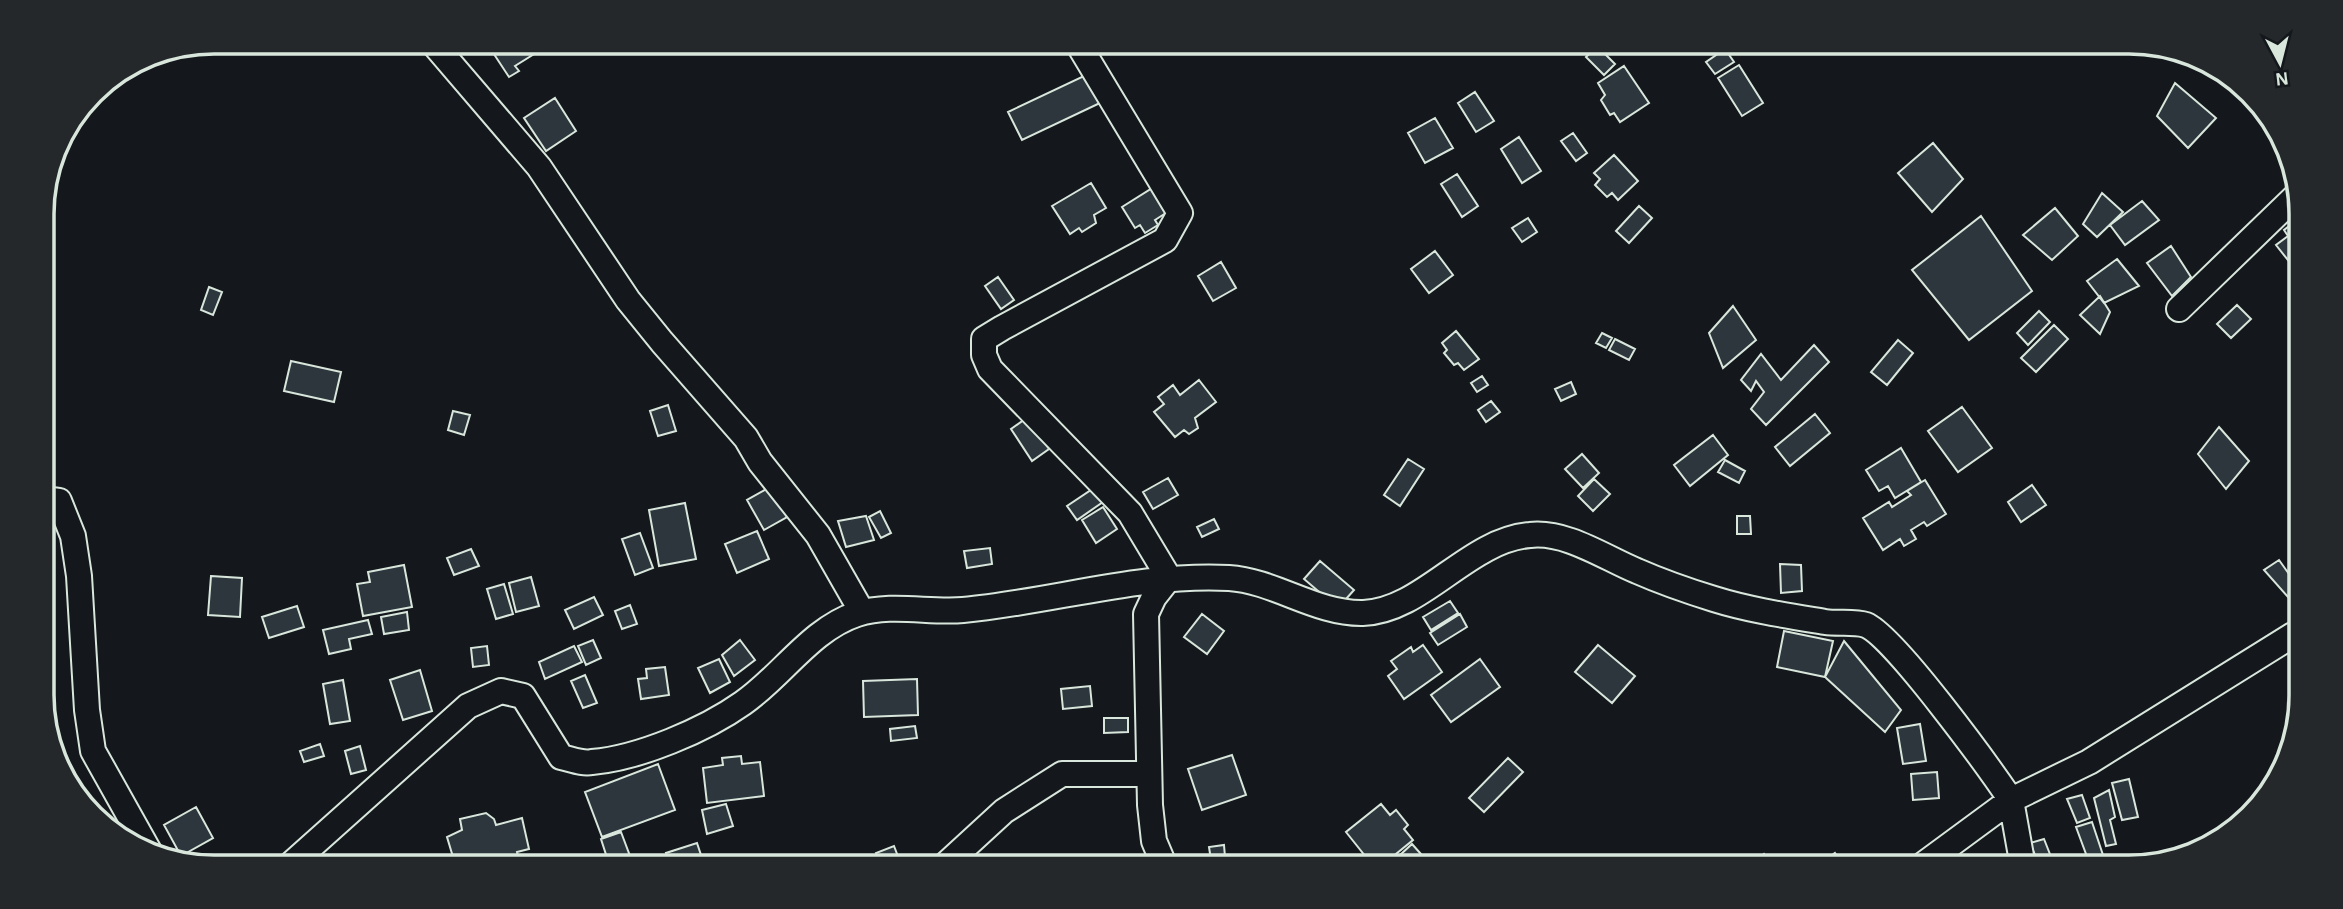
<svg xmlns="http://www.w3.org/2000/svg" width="2343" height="909" viewBox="0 0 2343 909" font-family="'Alegreya Sans',sans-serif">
	<rect width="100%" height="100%" fill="#14181c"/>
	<path fill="#2c363c" stroke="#d8e6dc" stroke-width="2" d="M 486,42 L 533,42 L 539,51 L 515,66 L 519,71 L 509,77 Z
		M 1597,46 L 1615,64 L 1604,75 L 1586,57 Z
		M 1725,49 L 1734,62 L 1715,74 L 1706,62 Z
		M 1739,65 L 1763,103 L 1742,116 L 1718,78 Z
		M 1624,66 L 1649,103 L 1620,122 L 1614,113 L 1610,115 L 1601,100 L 1605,95 L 1598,83 Z
		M 1086,75 L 1100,103 L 1022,140 L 1008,112 Z
		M 2175,83 L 2216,118 L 2188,148 L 2157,116 Z
		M 1475,92 L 1494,121 L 1476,132 L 1458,103 Z
		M 555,98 L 576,131 L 546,151 L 524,118 Z
		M 1435,118 L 1453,148 L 1425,163 L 1408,133 Z
		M 1573,133 L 1587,153 L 1576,161 L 1561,141 Z
		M 1519,137 L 1541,171 L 1522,183 L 1501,149 Z
		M 1933,143 L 1963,179 L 1932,212 L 1898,173 Z
		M 1614,155 L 1638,181 L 1618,200 L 1612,193 L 1607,197 L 1595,185 L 1600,179 L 1594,173 Z
		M 1457,174 L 1478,206 L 1462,217 L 1441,184 Z
		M 1091,183 L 1106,208 L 1094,215 L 1096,223 L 1082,232 L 1079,228 L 1070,234 L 1052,206 Z
		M 1154,187 L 1169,211 L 1155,220 L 1158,225 L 1145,233 L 1140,225 L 1135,228 L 1122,207 Z
		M 2102,193 L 2123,212 L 2097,237 L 2083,224 Z
		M 2142,201 L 2159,220 L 2125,245 L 2110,225 Z
		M 1639,206 L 1652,218 L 1629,243 L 1616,231 Z
		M 2055,208 L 2078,236 L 2052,260 L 2023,235 Z
		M 1981,216 L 2032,291 L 1969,340 L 1912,270 Z
		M 1528,218 L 1537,232 L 1522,242 L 1512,228 Z
		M 2298,219 L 2298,267 L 2295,269 L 2276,245 L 2288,236 L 2284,230 Z
		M 2171,246 L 2191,277 L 2172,296 L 2147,263 Z
		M 1435,251 L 1453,275 L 1429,293 L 1411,269 Z
		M 2117,259 L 2139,286 L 2104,303 L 2087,281 Z
		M 1221,262 L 1236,288 L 1213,301 L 1198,276 Z
		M 998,277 L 1014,300 L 1001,309 L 985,286 Z
		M 209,287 L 222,292 L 213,315 L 201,310 Z
		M 2100,296 L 2110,312 L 2100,334 L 2080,315 Z
		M 2237,305 L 2251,319 L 2231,338 L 2217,324 Z
		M 1733,306 L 1756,340 L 1723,368 L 1709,333 Z
		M 2039,311 L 2050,322 L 2028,345 L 2017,333 Z
		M 2054,325 L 2068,339 L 2036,372 L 2021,358 Z
		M 1456,331 L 1479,359 L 1464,370 L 1458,363 L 1454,365 L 1444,353 L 1447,350 L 1442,343 Z
		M 1602,333 L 1612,338 L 1606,348 L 1596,343 Z
		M 1615,339 L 1635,349 L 1629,360 L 1609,350 Z
		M 1898,340 L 1913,353 L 1887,385 L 1871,372 Z
		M 1814,345 L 1829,362 L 1766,425 L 1751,409 L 1764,392 L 1756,381 L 1751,391 L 1741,380 L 1761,354 L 1781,380 Z
		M 291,361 L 341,372 L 334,402 L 284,391 Z
		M 1482,376 L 1488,385 L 1477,392 L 1471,383 Z
		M 1199,380 L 1216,402 L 1195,418 L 1198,428 L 1189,434 L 1184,430 L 1175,437 L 1154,412 L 1164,404 L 1158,397 L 1173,385 L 1180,395 Z
		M 1571,382 L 1576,394 L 1561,401 L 1555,389 Z
		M 1491,401 L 1500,412 L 1486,422 L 1478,410 Z
		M 668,405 L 676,431 L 658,436 L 650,411 Z
		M 1962,407 L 1992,448 L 1958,472 L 1928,431 Z
		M 453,411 L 470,415 L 464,435 L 448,430 Z
		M 1815,414 L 1830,433 L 1790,466 L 1775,447 Z
		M 1028,417 L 1049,449 L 1032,461 L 1011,429 Z
		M 2219,427 L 2249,461 L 2226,489 L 2198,454 Z
		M 1713,435 L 1728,455 L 1690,486 L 1674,465 Z
		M 1901,448 L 1921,482 L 1895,498 L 1888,486 L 1879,491 L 1866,470 Z
		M 1582,454 L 1599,473 L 1583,488 L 1565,469 Z
		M 1408,459 L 1424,469 L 1400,506 L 1384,495 Z
		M 1725,460 L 1745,471 L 1739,483 L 1718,472 Z
		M 1168,478 L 1178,495 L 1153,509 L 1143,492 Z
		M 1594,479 L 1610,494 L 1593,511 L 1578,496 Z
		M 1925,480 L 1946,514 L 1927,526 L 1924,522 L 1911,530 L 1916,539 L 1904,546 L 1900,539 L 1883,550 L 1863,518 L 1889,502 L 1892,507 L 1911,495 L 1907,491 Z
		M 2032,485 L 2046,505 L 2021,522 L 2008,502 Z
		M 770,487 L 787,517 L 764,530 L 747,500 Z
		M 1094,488 L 1103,502 L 1077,520 L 1067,506 Z
		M 685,503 L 696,559 L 659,566 L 649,510 Z
		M 1103,507 L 1117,529 L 1096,543 L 1082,520 Z
		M 880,511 L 891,533 L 881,538 L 869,517 Z
		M 866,516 L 874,540 L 846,547 L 838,521 Z
		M 1737,516 L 1750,516 L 1751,534 L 1737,534 Z
		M 1214,519 L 1219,529 L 1202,537 L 1197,527 Z
		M 757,531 L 769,559 L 737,573 L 725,544 Z
		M 640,533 L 653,568 L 635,575 L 622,539 Z
		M 990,548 L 992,564 L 967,568 L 964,551 Z
		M 471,549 L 479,566 L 454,575 L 447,558 Z
		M 2279,560 L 2294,581 L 2294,593 L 2289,598 L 2264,570 Z
		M 1320,561 L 1354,590 L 1338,608 L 1304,579 Z
		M 1780,564 L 1801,565 L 1802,591 L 1781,593 Z
		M 404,565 L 412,607 L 363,616 L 357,584 L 370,582 L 368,572 Z
		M 211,576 L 242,578 L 240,617 L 208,615 Z
		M 531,577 L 539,606 L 516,612 L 509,583 Z
		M 504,584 L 513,614 L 496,619 L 487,589 Z
		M 594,597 L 603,615 L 574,629 L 565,610 Z
		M 1450,601 L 1458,613 L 1431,630 L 1423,617 Z
		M 630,605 L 637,624 L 622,629 L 615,611 Z
		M 297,606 L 304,627 L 269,638 L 262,617 Z
		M 407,612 L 409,630 L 384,634 L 381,617 Z
		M 1202,614 L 1224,631 L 1207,654 L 1184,637 Z
		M 1460,614 L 1467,627 L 1438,645 L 1430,633 Z
		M 368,620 L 372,634 L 349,639 L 351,649 L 329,654 L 323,630 Z
		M 1784,631 L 1833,641 L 1825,677 L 1777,667 Z
		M 593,640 L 601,658 L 586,665 L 578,646 Z
		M 740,640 L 755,660 L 734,676 L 722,655 Z
		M 1844,641 L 1901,710 L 1885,732 L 1825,677 Z
		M 1423,645 L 1442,672 L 1404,699 L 1388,676 L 1397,669 L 1391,661 L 1411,647 L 1413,652 Z
		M 1598,645 L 1635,676 L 1612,703 L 1575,672 Z
		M 487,646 L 489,665 L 473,667 L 471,648 Z
		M 574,646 L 582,662 L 545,679 L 539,662 Z
		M 719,659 L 730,682 L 710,693 L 698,668 Z
		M 1480,659 L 1500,687 L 1451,722 L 1431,695 Z
		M 665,667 L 669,695 L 641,699 L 638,679 L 647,678 L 646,669 Z
		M 420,670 L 432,711 L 403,720 L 390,680 Z
		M 585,675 L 597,703 L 583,708 L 571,681 Z
		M 917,679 L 918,715 L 864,717 L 863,681 Z
		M 343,680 L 350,721 L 330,724 L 323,684 Z
		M 1090,686 L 1092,706 L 1063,709 L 1061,689 Z
		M 1104,718 L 1128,718 L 1128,732 L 1104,733 Z
		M 1920,724 L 1926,761 L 1903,764 L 1897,728 Z
		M 915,726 L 917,738 L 891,741 L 890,729 Z
		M 320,744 L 324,756 L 304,762 L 300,751 Z
		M 360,746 L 366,770 L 351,774 L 345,751 Z
		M 1232,755 L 1246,795 L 1202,810 L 1188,769 Z
		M 741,756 L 742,764 L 760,762 L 764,796 L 707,803 L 703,768 L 723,765 L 722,758 Z
		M 1508,758 L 1523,772 L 1484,812 L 1469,798 Z
		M 658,764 L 675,810 L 602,837 L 585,792 Z
		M 1937,772 L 1939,798 L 1913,800 L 1911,774 Z
		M 2129,779 L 2138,817 L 2122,820 L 2112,783 Z
		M 2109,790 L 2115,817 L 2110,820 L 2116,844 L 2106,846 L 2094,798 Z
		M 2082,795 L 2090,818 L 2077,823 L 2067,799 Z
		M 726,804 L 733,826 L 707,834 L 702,810 Z
		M 1381,804 L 1390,815 L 1396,810 L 1408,825 L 1404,829 L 1413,840 L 1380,867 L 1374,867 L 1346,832 Z
		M 196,807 L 213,838 L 181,856 L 164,825 Z
		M 486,813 L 494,819 L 496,825 L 522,818 L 529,849 L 517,852 L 520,864 L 456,867 L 447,837 L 462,830 L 460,819 Z
		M 2092,822 L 2104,858 L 2089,862 L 2076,827 Z
		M 621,832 L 633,864 L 610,867 L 601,839 Z
		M 2044,839 L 2055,867 L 2040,867 L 2030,843 Z
		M 697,843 L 705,867 L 671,867 L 666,853 Z
		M 1412,844 L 1429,863 L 1425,867 L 1387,867 Z
		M 1224,845 L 1225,857 L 1211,860 L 1209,847 Z
		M 894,846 L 902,867 L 881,867 L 876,853 Z
		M 1835,853 L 1846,867 L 1816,867 Z
		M 1764,854 L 1774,867 L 1748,867 Z"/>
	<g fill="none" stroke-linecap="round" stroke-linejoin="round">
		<g stroke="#d8e6dc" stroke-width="28">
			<path id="minor" d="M 432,42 L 539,167 L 628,300 L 662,342 L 746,438 L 760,462 L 818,535 L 862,612
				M 1077,42 L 1180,213 L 1165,240 L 1002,328 L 984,339 L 984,355 L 990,369 L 1130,513 L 1169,578 L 1154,597 L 1146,614 L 1150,805 L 1154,841 L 1165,867
				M 2179,309 L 2299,193
				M 44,499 L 59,501 L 73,536 L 79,576 L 87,710 L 93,751 L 149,851
				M 2011,800 L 2023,867
				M 288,867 L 468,706 L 501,691 L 523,696 L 561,757 C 571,759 582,764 592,762 C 639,758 705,730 743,703 C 782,676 811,629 857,614 C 891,603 929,613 963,610 C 1051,602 1142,573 1229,578 C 1275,581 1316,614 1363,613 C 1423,611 1468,540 1530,535 C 1567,531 1605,558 1637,571 C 1662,582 1688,591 1714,599 C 1749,610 1789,616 1825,622 C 1838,624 1854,621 1866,625 C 1894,636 1990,769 2011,800 L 2089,762 L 2293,635
				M 943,867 L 1004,811 L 1062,774 L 1149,774
				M 1920,867 L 2011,800"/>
		</g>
		<use href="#minor" stroke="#14181c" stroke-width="24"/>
	</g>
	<path d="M0 0H2343V909H0ZM214 54H2129A160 160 0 0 1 2289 214V695A160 160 0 0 1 2129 855H214A160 160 0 0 1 54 695V214A160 160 0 0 1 214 54Z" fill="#24282b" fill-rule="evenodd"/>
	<path fill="none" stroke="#d8e6dc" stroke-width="3.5" d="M214 54H2129A160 160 0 0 1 2289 214V695A160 160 0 0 1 2129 855H214A160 160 0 0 1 54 695V214A160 160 0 0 1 214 54Z"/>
	<g transform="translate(2280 63) rotate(173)" stroke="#14181c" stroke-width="5" paint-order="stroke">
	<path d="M0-5L12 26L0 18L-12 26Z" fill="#d8e6dc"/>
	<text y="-10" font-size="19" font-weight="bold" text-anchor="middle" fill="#d8e6dc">N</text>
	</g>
</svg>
